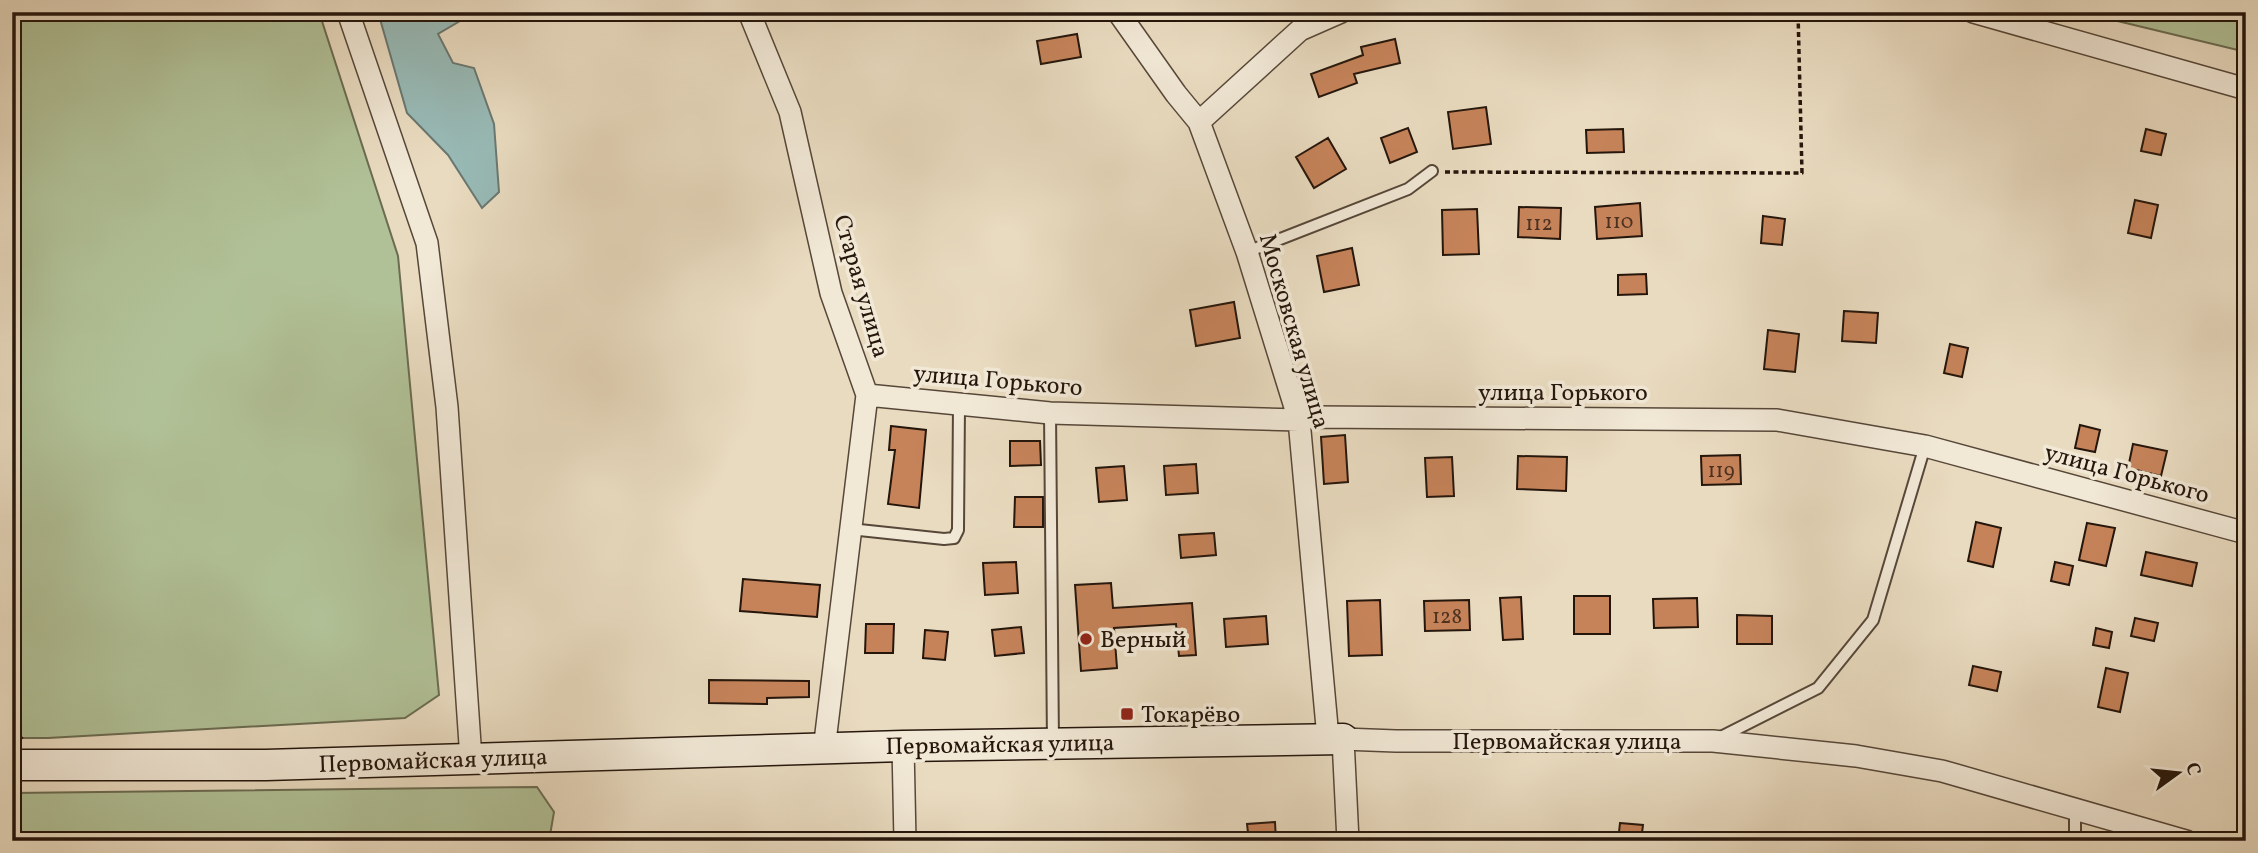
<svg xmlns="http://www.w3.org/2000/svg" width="2258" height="853" viewBox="0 0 2258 853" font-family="Vollkorn,serif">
	<rect width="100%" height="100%" fill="#e9dbc0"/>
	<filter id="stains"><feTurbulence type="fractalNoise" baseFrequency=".00286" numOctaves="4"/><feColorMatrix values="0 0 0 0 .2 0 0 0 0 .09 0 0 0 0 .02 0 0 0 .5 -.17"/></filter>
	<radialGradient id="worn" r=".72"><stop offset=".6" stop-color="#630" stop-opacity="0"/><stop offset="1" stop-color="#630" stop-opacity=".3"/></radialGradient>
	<path fill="#b1c197" stroke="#6b6c52" stroke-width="2" d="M 12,12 L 319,12 L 398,256 L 439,695 L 405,718 L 48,738 L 12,738 Z
		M 2080,12 L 2246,12 L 2246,52 Z
		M 537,787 L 554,812 L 549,841 L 12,841 L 12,793 Z"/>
	<path fill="#98bab6" stroke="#6a7872" stroke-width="2" d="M 378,12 L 459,12 L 460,21 L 438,34 L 453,63 L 474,68 L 494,124 L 499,192 L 482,208 L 448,155 L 407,113 Z"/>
	<path fill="#c6835a" stroke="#25160c" stroke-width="2" d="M 1077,34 L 1081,57 L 1041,64 L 1037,41 Z
		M 1395,39 L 1400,63 L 1354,74 L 1357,83 L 1319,97 L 1311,74 L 1363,55 L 1361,47 Z
		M 1486,107 L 1491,144 L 1453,149 L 1448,112 Z
		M 1408,128 L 1417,152 L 1390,163 L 1381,138 Z
		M 1623,129 L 1624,152 L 1587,153 L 1586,130 Z
		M 2146,129 L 2166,134 L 2161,155 L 2141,151 Z
		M 1328,138 L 1346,169 L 1314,188 L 1296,157 Z
		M 2135,200 L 2158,205 L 2151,238 L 2128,233 Z
		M 1640,203 L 1642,236 L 1597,239 L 1595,207 Z
		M 1519,207 L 1561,208 L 1560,239 L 1518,237 Z
		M 1477,209 L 1479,254 L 1443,255 L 1442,210 Z
		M 1763,216 L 1785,219 L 1782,245 L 1761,243 Z
		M 1352,248 L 1359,285 L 1324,292 L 1317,256 Z
		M 1646,274 L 1647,294 L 1618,295 L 1618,275 Z
		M 1234,302 L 1240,338 L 1196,346 L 1190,310 Z
		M 1844,311 L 1878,313 L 1876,343 L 1842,341 Z
		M 1768,330 L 1799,334 L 1795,372 L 1764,369 Z
		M 1950,344 L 1968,348 L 1962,377 L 1944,373 Z
		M 2080,425 L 2100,430 L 2095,452 L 2075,448 Z
		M 891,426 L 926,430 L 919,508 L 888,504 L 895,450 L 889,450 Z
		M 1345,435 L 1348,482 L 1324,484 L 1321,437 Z
		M 1010,441 L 1040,441 L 1041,465 L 1010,466 Z
		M 2133,444 L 2167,451 L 2161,476 L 2128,468 Z
		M 1740,455 L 1741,484 L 1702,485 L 1701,456 Z
		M 1518,456 L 1567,457 L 1566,491 L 1517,489 Z
		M 1452,457 L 1454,496 L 1427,497 L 1425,458 Z
		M 1196,464 L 1198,493 L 1166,495 L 1164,466 Z
		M 1124,466 L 1127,500 L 1099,502 L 1096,468 Z
		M 1015,497 L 1043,497 L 1043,527 L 1014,527 Z
		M 1976,522 L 2001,528 L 1993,567 L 1968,561 Z
		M 2087,523 L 2115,528 L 2106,566 L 2079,560 Z
		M 1214,533 L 1216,555 L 1181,558 L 1179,535 Z
		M 2146,552 L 2197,563 L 2192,586 L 2141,575 Z
		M 1016,562 L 1018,593 L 985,595 L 983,563 Z
		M 2055,562 L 2073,566 L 2069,585 L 2051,581 Z
		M 743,579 L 820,585 L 817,617 L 740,611 Z
		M 1111,583 L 1113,608 L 1192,603 L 1196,655 L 1179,656 L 1176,624 L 1114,628 L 1117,668 L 1081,671 L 1075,585 Z
		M 1574,596 L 1610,596 L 1610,634 L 1574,634 Z
		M 1521,597 L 1523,639 L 1503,640 L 1500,598 Z
		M 1697,598 L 1698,627 L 1654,628 L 1653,599 Z
		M 1380,600 L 1382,655 L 1349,656 L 1347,601 Z
		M 1469,600 L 1470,630 L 1425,631 L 1424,601 Z
		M 1737,615 L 1772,616 L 1772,644 L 1737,644 Z
		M 1266,616 L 1268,644 L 1226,647 L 1224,619 Z
		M 2135,618 L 2158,623 L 2154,641 L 2131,636 Z
		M 866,624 L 894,624 L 893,653 L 865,653 Z
		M 1021,627 L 1024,653 L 995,656 L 992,630 Z
		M 2096,628 L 2112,632 L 2109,648 L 2093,645 Z
		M 925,630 L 948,632 L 945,660 L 923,658 Z
		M 1973,666 L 2001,672 L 1997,691 L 1969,685 Z
		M 2106,668 L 2128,673 L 2120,712 L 2098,707 Z
		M 709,680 L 809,681 L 809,697 L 767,698 L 767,704 L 709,703 Z
		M 1275,822 L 1276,841 L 1249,841 L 1247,824 Z
		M 1620,823 L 1643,825 L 1641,841 L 1618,841 Z"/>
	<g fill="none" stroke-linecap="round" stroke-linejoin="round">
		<g stroke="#564739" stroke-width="14">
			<path id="lane" d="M 1247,252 L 1408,189 L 1432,171
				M 1050,413 L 1053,743
				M 850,529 L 944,539 L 954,538 L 958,530 L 959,405
				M 1717,739 L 1818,688 L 1873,620 L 1925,446
				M 2075,841 L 2075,808"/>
		</g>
		<g stroke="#564739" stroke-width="24">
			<path id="street" d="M 348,12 L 427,243 L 447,407 L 471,759
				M 749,12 L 790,112 L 831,293 L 867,395 L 824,750
				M 1118,12 L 1176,94 L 1199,122 L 1247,252 L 1299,420 L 1328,738
				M 1973,12 L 2246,89
				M 1199,122 L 1300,30 L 1341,12
				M 867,395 L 1050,413 L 1299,420 L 1313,417 L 1777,420 L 1925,446 L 2246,533
				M 903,746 L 905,841
				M 1348,841 L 1343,739 L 1396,741 L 1713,741 L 1856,756 L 1942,771 L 2186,841"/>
		</g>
		<g stroke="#25160c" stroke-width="33">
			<path id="secondary" d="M 12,765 L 266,765 L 903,746 L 1343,739"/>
		</g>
		<path stroke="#25160c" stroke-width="3.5" stroke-dasharray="5 3.5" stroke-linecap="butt" d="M 1445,172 L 1802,173 L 1798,12
			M 12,732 L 16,732 L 24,741"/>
		<use href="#lane" stroke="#f1e8d6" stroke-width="10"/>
		<use href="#street" stroke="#f1e8d6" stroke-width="21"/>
		<use href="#secondary" stroke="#f1e8d6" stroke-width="30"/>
	</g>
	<g fill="#8f2418" stroke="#f1e8d6" stroke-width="2.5">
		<circle cx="1086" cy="639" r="7"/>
		<rect x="1120" y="707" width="14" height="14" rx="3.5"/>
	</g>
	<g text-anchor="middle" stroke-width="7" stroke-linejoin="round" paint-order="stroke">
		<g font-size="21" fill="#4d3120">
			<text x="1619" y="228">110</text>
			<text x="1539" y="230">112</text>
			<text x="1721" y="477">119</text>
			<text x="1447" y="623">128</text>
		</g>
		<g font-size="24" fill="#25160c" stroke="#f1e8d6">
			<text transform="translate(862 286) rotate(74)" y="8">Старая улица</text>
			<text transform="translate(1295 331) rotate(74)" y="8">Московская улица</text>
			<text transform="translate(998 380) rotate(5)" y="8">улица Горького</text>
			<text x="1563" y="400">улица Горького</text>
			<text transform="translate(2127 473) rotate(15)" y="8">улица Горького</text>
			<text x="1567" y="749">Первомайская улица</text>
			<text transform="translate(1000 744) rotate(-1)" y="8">Первомайская улица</text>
			<text transform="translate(433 760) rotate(-2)" y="8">Первомайская улица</text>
		</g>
		<g font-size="24" fill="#25160c" stroke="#f1e8d6" text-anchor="start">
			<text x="1100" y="647">Верный</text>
			<text x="1141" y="722">Токарёво</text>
		</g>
	</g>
	<rect width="2258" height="853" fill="none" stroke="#e9dbc0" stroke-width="42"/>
	<rect x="14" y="14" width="2230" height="825" fill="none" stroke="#25160c" stroke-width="3.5"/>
	<rect x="21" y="21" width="2216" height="811" fill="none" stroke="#25160c" stroke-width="2"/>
	<g transform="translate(2178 773) rotate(75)" stroke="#f1e8d6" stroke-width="5" paint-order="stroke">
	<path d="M0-5L12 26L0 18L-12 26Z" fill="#25160c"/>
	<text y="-10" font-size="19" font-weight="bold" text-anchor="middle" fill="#25160c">С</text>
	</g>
	<rect width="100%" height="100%" filter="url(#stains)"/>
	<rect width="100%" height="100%" fill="url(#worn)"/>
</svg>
